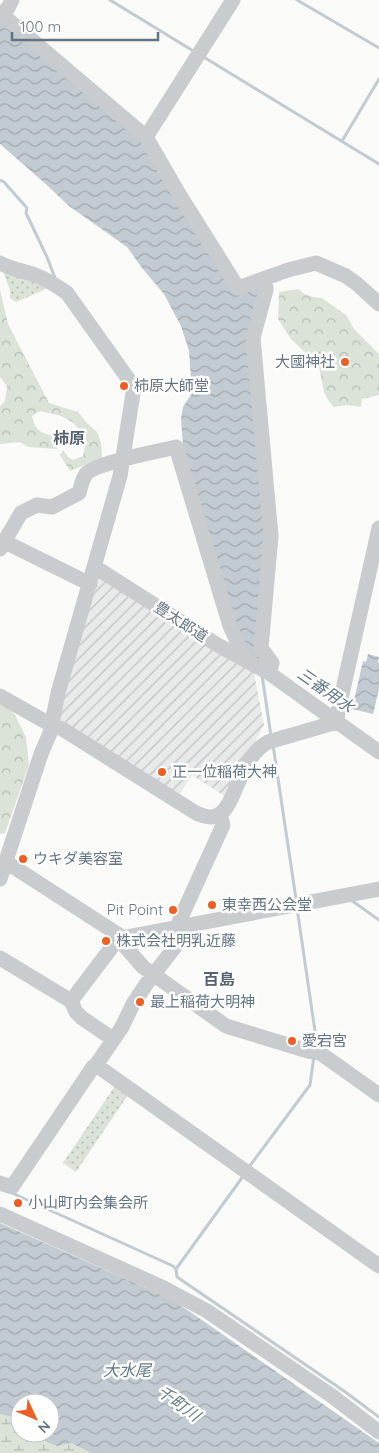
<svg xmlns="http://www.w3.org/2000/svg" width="379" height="1453" viewBox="0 0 379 1453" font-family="Quicksand,'Noto Sans JP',sans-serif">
	<defs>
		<pattern id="industrial-furrows" width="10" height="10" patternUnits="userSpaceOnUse" patternTransform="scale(1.25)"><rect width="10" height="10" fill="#e8e9e9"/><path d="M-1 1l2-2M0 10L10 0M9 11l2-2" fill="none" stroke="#c0c1c2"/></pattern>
		<pattern id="grass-dots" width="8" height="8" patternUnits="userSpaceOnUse" patternTransform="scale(1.25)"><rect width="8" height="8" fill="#dbe2d8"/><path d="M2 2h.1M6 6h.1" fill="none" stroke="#b5bcb5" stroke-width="1.8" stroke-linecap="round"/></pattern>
		<pattern id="forest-crowns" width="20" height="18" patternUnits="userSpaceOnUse" patternTransform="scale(1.25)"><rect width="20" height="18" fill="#dbe2d8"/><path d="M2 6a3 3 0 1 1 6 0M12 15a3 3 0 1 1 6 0" fill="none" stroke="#b5bcb5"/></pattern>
		<pattern id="wetland-marsh" width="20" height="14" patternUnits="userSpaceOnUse" patternTransform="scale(1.25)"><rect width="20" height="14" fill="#dbe2d8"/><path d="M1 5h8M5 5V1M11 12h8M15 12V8" fill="none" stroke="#b5bcb5"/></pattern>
		<pattern id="water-waves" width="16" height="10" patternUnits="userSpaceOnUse" patternTransform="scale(1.25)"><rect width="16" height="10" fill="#c2cbd1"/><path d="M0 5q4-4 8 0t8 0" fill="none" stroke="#a1a9af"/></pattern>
	</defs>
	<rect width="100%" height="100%" fill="#fafaf8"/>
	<path fill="url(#industrial-furrows)" d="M 100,573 L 253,668 L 264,725 L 226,797 L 192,775 L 178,797 L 59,720 L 56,714 Z"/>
	<path fill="url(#grass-dots)" d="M 3,272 L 52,285 L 42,291 L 16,302 L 10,298 L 10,290 Z
		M 117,1083 L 130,1092 L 76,1172 L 63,1163 Z"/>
	<path fill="url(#forest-crowns)" d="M 299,289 L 304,294 L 313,297 L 322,298 L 346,315 L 354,329 L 379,354 L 379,395 L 362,399 L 361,407 L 346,405 L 334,407 L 328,400 L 324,392 L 319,366 L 291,339 L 278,319 L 279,292 Z
		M 0,290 L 8,324 L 49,403 L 78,412 L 88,424 L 97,432 L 101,443 L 102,458 L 70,471 L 60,455 L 63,450 L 68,457 L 73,460 L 83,456 L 85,445 L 79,429 L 72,422 L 61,416 L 40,411 L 32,416 C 35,431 42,433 55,437 L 60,445 L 57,449 L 28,447 L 20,442 L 0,444 L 0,406 L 5,401 L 7,386 L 0,377 Z
		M 0,703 L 13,711 L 26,737 L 29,765 L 5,833 L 0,834 Z"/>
	<path fill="url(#wetland-marsh)" d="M 0,1414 L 13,1417 L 20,1424 L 20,1433 L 29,1433 L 57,1446 L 71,1443 L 91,1453 L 0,1453 Z"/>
	<path fill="url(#water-waves)" d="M 0,18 L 139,138 L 237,292 L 258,286 L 262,291 L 249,342 L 266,533 L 267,663 L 252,662 L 233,625 L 183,446 L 181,418 L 183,407 L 192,393 L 189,351 L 181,326 L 164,294 L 142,268 L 127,247 L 69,206 L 48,186 L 0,144 Z
		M 368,654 L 379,657 L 378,662 L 379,663 L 379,689 L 373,714 L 352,709 L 363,661 L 366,662 Z
		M 0,1223 L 173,1300 L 379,1443 L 379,1453 L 91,1453 L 71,1443 L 57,1446 L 30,1434 L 50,1433 L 50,1403 L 20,1403 L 20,1424 L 13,1417 L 0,1414 Z"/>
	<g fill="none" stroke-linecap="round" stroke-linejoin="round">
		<path stroke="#c2cbd1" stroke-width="3" d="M 110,0 L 195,52
			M 297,0 L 379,48
			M 202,56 L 379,164
			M 342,141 L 379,79
			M 0,180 L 4,182 L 27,208 L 26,213 L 47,257 L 55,278
			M 262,675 L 271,736
			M 273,745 L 296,899
			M 351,900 L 379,920
			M 297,908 L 316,1038 L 315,1048
			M 249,1167 L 310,1085 L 314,1056
			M 244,1175 L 176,1269 L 177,1277 L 344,1391 L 379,1417
			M 12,1193 L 173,1266 L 176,1269"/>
		<path stroke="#c8cccf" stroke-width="15" d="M 0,13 L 146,137 L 179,194 L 238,288 L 288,270 L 316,263 L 346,276 L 357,284 L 379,304
			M 1,14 L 8,8 L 12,0
			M 146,137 L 233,0
			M 0,263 C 11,269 23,271 35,275 C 47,279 57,286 67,293 L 134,387 L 120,476 L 58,693 L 50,733 L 41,754 L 0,879
			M 261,280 L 266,287 L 266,290 L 253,338 L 271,536 L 261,648 L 272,663 L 269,673
			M 5,542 L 90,584
			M 0,549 L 21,513 L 37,505 L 52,507 L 79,493 C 81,487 82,479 86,474 C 95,463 159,451 176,447 L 230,626 L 246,661
			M 95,567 L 216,644 L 269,673 L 379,752
			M 0,696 L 46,722 L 64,730 L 196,813 C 202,816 212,819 218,815 C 225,812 229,803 232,797 C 241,777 248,753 268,742 L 337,722
			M 337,722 L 338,712 L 379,528
			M 6,862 L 119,935 L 121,938 L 379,889
			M 0,958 L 71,1001 L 115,943 L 121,938 L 123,944 L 143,967 L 226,1026 L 308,1051 L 320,1053 L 379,1095
			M 71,1001 L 76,1012 L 82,1018 L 113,1039
			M 96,1065 L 379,1266
			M 0,1183 L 12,1187 L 93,1067 L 96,1065 L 122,1027 L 133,1004 L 147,983 L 178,943 L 180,934 L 179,922 L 223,825 L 220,815
			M 0,1214 L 164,1288 L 207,1311 L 332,1396 L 379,1432"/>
	</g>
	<g fill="#ed5f25" stroke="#fff" stroke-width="2">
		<circle cx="345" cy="362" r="5"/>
		<circle cx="124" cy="386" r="5"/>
		<circle cx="162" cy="772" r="5"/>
		<circle cx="23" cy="859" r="5"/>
		<circle cx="212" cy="905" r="5"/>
		<circle cx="173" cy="910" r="5"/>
		<circle cx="106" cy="941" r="5"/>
		<circle cx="140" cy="1002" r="5"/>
		<circle cx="292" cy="1041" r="5"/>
		<circle cx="18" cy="1203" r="5"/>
	</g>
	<g text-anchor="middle" stroke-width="5" stroke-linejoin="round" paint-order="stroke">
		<g font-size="15" fill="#637484" stroke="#fff" text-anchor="start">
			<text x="335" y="367" text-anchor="end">大國神社</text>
			<text x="134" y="391">柿原大師堂</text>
			<text x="172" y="777">正一位稲荷大神</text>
			<text x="33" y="864">ウキダ美容室</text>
			<text x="222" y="910">東幸西公会堂</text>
			<text x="163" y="915" text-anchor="end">Pit Point</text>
			<text x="116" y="946">株式会社明乳近藤</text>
			<text x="150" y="1007">最上稲荷大明神</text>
			<text x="302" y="1046">愛宕宮</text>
			<text x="28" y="1208">小山町内会集会所</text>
		</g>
		<g font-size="15" fill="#637484" stroke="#fff">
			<text transform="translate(181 622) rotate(33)" y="5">豊太郎道</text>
		</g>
		<g font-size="16" font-weight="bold" fill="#56626f" stroke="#fff">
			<text x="69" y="444">柿原</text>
			<text x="219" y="985">百島</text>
		</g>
		<g font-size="16" font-style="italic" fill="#637a85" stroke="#fff">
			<text transform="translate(326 690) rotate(35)" y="6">三番用水</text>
			<text x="127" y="1376">大水尾</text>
			<text transform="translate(179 1403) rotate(36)" y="6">千町川</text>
		</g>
	</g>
	<g transform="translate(35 1418) rotate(134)"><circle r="24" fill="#ffffff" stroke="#c1c7ce"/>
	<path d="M0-4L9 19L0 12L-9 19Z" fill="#ed5f25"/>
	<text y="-8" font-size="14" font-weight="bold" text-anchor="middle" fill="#637484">N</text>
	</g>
	<path d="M12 32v8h146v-8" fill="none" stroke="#637484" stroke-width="2.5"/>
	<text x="20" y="32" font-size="15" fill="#637484" stroke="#ffffff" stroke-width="4" paint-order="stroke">100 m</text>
</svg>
